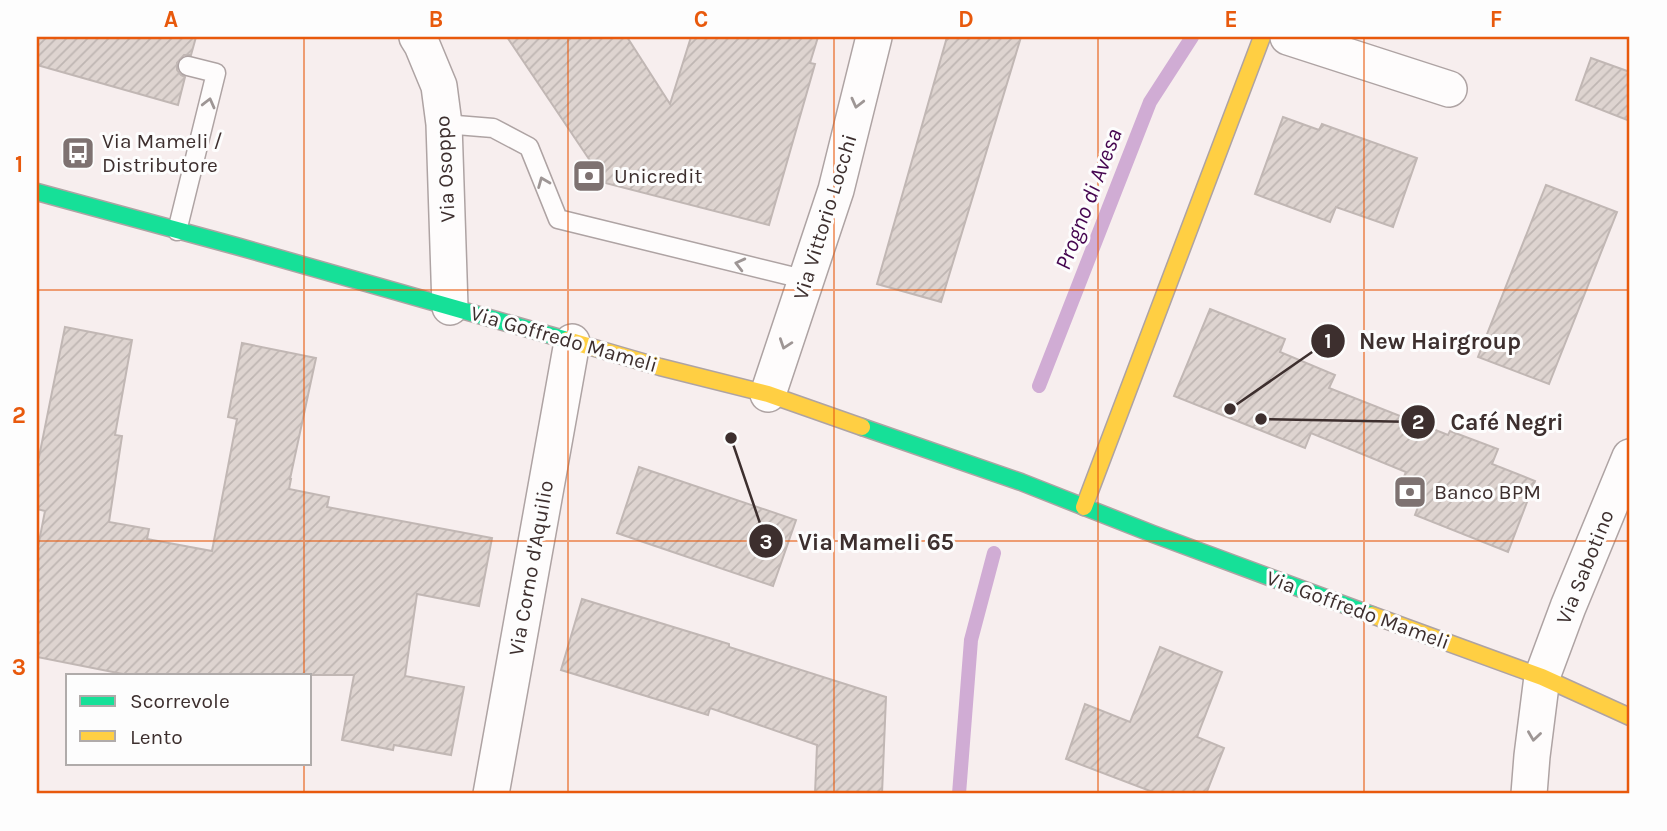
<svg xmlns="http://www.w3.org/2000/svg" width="1667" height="831" viewBox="0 0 1667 831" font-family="Karla,sans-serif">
	<defs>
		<pattern id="building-hatch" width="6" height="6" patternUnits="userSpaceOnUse" patternTransform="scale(1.75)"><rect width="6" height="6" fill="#ded4d0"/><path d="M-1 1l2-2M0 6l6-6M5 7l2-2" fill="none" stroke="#bfb6b3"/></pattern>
	</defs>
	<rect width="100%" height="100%" fill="#f7eeee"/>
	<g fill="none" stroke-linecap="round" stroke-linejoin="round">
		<path stroke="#d0acd4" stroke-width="14" d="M 1039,386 L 1150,102 L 1192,37
			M 959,794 L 971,640 L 994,553"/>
	</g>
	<path fill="url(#building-hatch)" stroke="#c1b7b4" stroke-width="2" d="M 37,37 L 196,37 L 191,55 L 184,55 L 177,63 L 177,70 L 181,75 L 185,77 L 178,105 L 37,65 Z
		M 507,37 L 627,37 L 670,104 L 691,37 L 818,37 L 810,63 L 815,64 L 769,225 L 605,183 Z
		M 947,37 L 1021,37 L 941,302 L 877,284 Z
		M 1591,58 L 1630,72 L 1630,121 L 1576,100 Z
		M 1283,117 L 1319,130 L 1322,124 L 1417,158 L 1393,227 L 1336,207 L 1330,222 L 1255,194 Z
		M 1546,185 L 1617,212 L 1549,384 L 1478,357 Z
		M 1210,309 L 1285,339 L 1280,352 L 1335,375 L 1329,388 L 1448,435 L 1450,431 L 1498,449 L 1492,464 L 1535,481 L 1508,552 L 1415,515 L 1418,507 L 1395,498 L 1406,472 L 1311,433 L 1305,448 L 1174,396 Z
		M 65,327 L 132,340 L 115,435 L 122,436 L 109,522 L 149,529 L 147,539 L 212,551 L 237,419 L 228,417 L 242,343 L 316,358 L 290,479 L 291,479 L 289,489 L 329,497 L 327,507 L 492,538 L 479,606 L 417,594 L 405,676 L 464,687 L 451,755 L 394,745 L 393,750 L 342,740 L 354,675 L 128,675 L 37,657 L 37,552 L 45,511 L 37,509 L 37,467 Z
		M 639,467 L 796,520 L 773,586 L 617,533 Z
		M 582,599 L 729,644 L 729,647 L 886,697 L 882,794 L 815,794 L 817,745 L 710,708 L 708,715 L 561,670 Z
		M 1160,647 L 1222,672 L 1197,737 L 1224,748 L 1206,794 L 1158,794 L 1066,759 L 1085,704 L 1130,722 Z"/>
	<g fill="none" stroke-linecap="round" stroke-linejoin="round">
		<defs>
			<path id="lane" d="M 444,124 L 493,128 L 529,147 L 558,219 L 807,280
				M 177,231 L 216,73 L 188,66"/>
			<path id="street" d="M 417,37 L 422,45 L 439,86 L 444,124 L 450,307
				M 1288,37 L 1449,89
				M 768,394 L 836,190 L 874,37
				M 491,794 L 572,342
				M 1529,794 L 1532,756 L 1542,677 L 1568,607 L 1630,457"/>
			<path id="fast" d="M 37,192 L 236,246 L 567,340
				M 862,427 L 1021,482 L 1153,534 L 1372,615"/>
			<path id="slow" d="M 567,340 L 660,367 L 768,394 L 862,427
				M 1084,507 L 1262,37
				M 1372,615 L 1542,677 L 1630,717"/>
		</defs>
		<use href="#lane" stroke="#aea3a3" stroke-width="21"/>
		<use href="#street" stroke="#aea3a3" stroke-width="38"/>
		<use href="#fast" stroke="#aea3a3" stroke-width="19"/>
		<use href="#slow" stroke="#aea3a3" stroke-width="19"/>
		<use href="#lane" stroke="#fefcfc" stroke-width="18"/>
		<use href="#street" stroke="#fefcfc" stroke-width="35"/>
		<use href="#fast" stroke="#16e098" stroke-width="16"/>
		<use href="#slow" stroke="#ffcf43" stroke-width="16"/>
	</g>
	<defs><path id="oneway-chevron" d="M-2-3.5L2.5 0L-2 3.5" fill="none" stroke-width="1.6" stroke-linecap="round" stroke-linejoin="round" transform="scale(1.75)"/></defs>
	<g stroke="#9e9695">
		<use href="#oneway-chevron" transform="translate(209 103) rotate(-76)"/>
		<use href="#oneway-chevron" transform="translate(857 103) rotate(104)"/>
		<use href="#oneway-chevron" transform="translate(543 182) rotate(-112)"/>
		<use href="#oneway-chevron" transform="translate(740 264) rotate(-166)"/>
		<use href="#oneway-chevron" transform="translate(785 344) rotate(109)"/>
		<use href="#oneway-chevron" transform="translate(1534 736) rotate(98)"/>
	</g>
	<path fill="none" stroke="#e8590c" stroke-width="2" stroke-opacity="0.55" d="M 304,37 L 304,675M 568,37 L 568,794M 834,37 L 834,794M 1098,37 L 1098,794M 1364,37 L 1364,794M 37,290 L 1630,290M 37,541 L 1630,541M 304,763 L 304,794"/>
	<defs>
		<symbol id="bus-square" viewBox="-11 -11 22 22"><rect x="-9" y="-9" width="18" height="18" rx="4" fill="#7e7271" stroke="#fdfdfd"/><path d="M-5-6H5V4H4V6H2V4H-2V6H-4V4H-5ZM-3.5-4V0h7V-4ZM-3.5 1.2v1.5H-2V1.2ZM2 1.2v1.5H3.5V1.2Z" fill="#fff"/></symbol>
		<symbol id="bank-square" viewBox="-11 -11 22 22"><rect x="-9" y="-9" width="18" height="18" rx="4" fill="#7e7271" stroke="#fdfdfd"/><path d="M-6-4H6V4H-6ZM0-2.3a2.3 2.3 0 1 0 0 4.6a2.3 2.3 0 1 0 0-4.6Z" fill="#fff"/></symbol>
	</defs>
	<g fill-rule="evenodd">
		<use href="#bus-square" x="59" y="134" width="38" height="38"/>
		<use href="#bank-square" x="570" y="157" width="38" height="38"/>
		<use href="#bank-square" x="1391" y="473" width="38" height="38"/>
	</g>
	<g text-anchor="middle" stroke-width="6" stroke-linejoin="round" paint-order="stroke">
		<g font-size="21" fill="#3d2f2e" stroke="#fdfdfd" text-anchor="start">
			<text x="102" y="148">Via Mameli /<tspan x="102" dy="24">Distributore</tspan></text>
			<text x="614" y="183">Unicredit</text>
			<text x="1434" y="499">Banco BPM</text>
		</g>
		<g font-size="21" fill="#3d2f2e" stroke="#fdfdfd">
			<text transform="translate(445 169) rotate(-93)" y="7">Via Osoppo</text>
			<text transform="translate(825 217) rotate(-73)" y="7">Via Vittorio Locchi</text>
			<text transform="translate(564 339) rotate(16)" y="7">Via Goffredo Mameli</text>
			<text transform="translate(1585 567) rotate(-68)" y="7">Via Sabotino</text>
			<text transform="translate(531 568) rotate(-80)" y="7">Via Corno d'Aquilio</text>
			<text transform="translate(1358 610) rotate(20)" y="7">Via Goffredo Mameli</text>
		</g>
		<g font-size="23" font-style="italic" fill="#450550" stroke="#fdfdfd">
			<text transform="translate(1088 199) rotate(-69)" y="8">Progno di Avesa</text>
		</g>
	</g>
	<path fill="none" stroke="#3d2f2e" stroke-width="2.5" d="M1230 409L1328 341M1261 419L1418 422M731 438L766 541"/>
	<g fill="#3d2f2e" stroke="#fdfdfd" stroke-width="2.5">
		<circle cx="1230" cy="409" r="7"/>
		<circle cx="1261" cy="419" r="7"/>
		<circle cx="731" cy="438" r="7"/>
		<circle cx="1328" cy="341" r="18"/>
		<circle cx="1418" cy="422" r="18"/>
		<circle cx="766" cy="541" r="18"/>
	</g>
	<g font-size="21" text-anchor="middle" font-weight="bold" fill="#fff">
		<text x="1328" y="348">1</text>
		<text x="1418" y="429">2</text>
		<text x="766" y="549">3</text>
	</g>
	<g font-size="23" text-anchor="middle" font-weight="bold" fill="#3d2f2e" stroke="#fdfdfd" stroke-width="6" stroke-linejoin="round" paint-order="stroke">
		<text x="1440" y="349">New Hairgroup</text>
		<text x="1507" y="430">Café Negri</text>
		<text x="876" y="550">Via Mameli 65</text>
	</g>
	<rect width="1667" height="831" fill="none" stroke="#fdfdfd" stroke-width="77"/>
	<rect x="66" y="674" width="245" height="91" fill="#fdfdfd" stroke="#b0abaa" stroke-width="2"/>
	<rect x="80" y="696" width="35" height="10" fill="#16e098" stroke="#b0abaa" stroke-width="2"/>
	<text x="130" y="708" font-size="21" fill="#3d2f2e">Scorrevole</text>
	<rect x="80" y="731" width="35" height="10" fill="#ffcf43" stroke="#b0abaa" stroke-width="2"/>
	<text x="130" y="744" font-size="21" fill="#3d2f2e">Lento</text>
	<rect x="38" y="38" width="1590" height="754" fill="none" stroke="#e8590c" stroke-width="2.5"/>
	<g font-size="23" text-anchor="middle" font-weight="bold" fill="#e8590c">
		<text x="171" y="27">A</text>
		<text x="436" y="27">B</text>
		<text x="701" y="27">C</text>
		<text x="966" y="27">D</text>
		<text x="1231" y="27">E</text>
		<text x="1496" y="27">F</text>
		<text x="19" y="172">1</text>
		<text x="19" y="423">2</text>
		<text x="19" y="675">3</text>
	</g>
</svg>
